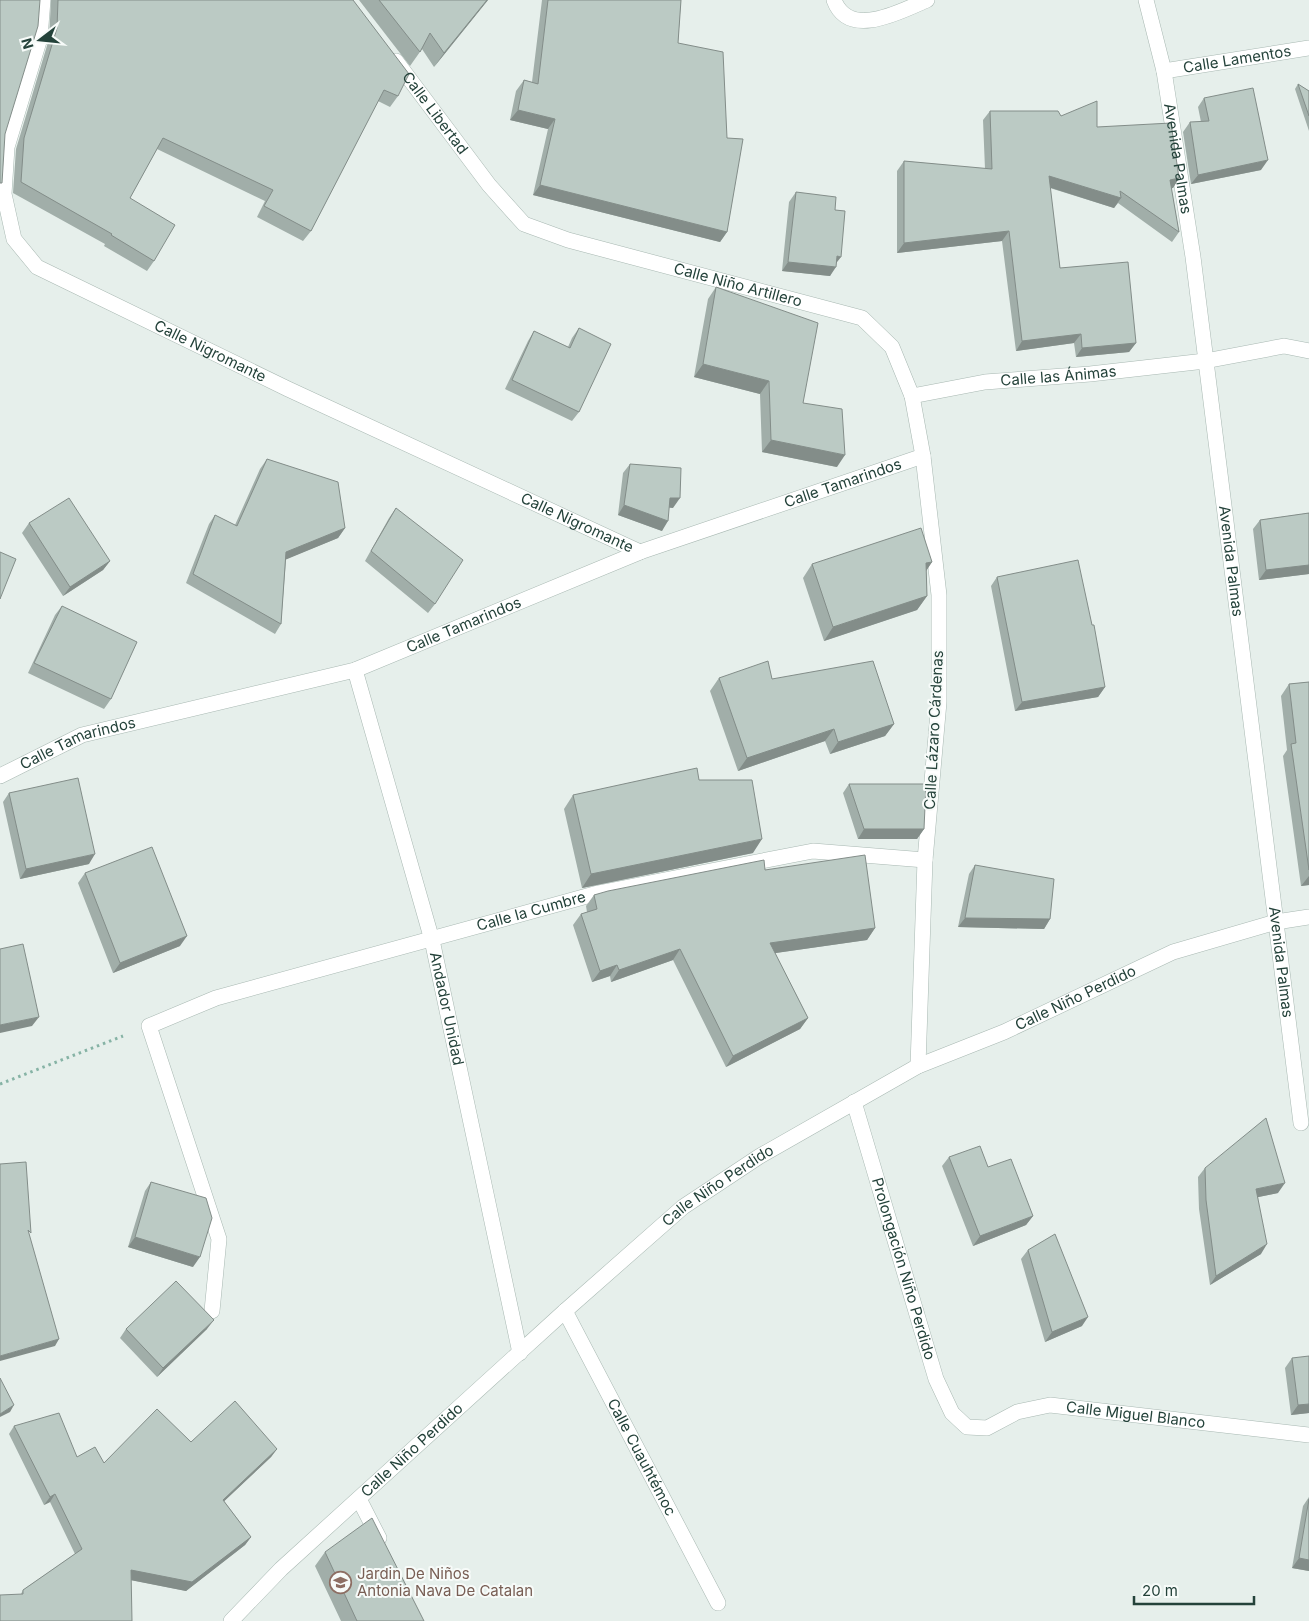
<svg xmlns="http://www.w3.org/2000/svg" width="1309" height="1621" viewBox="0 0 1309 1621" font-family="Inter,sans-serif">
	<rect width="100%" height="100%" fill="#e6efeb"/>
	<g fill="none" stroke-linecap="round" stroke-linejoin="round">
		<defs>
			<g id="minor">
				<path id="s1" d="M 43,0 L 40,38 L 7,147 L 4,194 L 14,239 L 37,267 L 288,389 L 640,552"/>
				<path d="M 834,0 C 849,40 901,11 927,0"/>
				<path id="s2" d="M 1146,0 L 1164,71 L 1193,257 L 1301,1123"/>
				<path id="s3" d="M 396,61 L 489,185 L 524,224 L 568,240 L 862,318 L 892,347 L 912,396 L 923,456 L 939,595 L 939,702 L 925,860 L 918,1066"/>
				<path id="s4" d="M 1164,71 L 1309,48"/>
				<path id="s5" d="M 912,396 L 985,382 L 1090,374 L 1205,361 L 1284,346 L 1309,351"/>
				<path id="s6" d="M 355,670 L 432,940 L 520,1353"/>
				<path id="s7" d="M 0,776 L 82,735 L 355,670 L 640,552 L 923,456"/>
				<path id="s8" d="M 854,1102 L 936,1379 L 952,1413 L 967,1427 L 987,1428 L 1017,1412 L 1050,1405 L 1309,1435"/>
				<path id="s9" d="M 212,1311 L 219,1239 L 149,1026 L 216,998 L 598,893 L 813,851 L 925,860"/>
				<path id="s10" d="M 565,1311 L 718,1603"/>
				<path d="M 359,1499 L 379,1538"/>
				<path id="s11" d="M 231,1621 L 281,1569 L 565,1311 L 683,1207 L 760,1156 L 918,1066 L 1004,1032 L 1173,952 L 1276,922 L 1309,917"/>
			</g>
		</defs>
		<use href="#minor" stroke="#a8b8b2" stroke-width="16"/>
		<path stroke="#86b3a5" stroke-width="3" stroke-dasharray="2.5 4" stroke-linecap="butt" d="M 0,1084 L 123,1036"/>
		<use href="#minor" stroke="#fff" stroke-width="15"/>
	</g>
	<path fill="#a1aea9" d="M 51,0 L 353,0 L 398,96 L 390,107 L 378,101 L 311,231 L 303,241 L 257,217 L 265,201 L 157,149 L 130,198 L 154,261 L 147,271 L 104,246 L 105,244 L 13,193 L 16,149 L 49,39 Z
		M 359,0 L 488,0 L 434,67 L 422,49 L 410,66 Z
		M 542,0 L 681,0 L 678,43 L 727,232 L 720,242 L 533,195 L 548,129 L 510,120 L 516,91 L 524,80 L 532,82 Z
		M 1298,84 L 1309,91 L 1309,131 L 1295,89 Z
		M 1204,98 L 1261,170 L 1191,184 L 1183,132 L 1190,122 L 1201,122 L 1198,107 Z
		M 990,111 L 1061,116 L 1097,127 L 1179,178 L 1173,188 L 1171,188 L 1179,232 L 1172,242 L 1118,203 L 1114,208 L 1050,188 L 1060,268 L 1136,343 L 1129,352 L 1076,357 L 1074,343 L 1016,351 L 1002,241 L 897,253 L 897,171 L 904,161 L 985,169 L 983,120 Z
		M 796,192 L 835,210 L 836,263 L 830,276 L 782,271 L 789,202 Z
		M 716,287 L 803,403 L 837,467 L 762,452 L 760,394 L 694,377 L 708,299 Z
		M 579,328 L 579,412 L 572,421 L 505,389 L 528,341 L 534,331 L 568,347 L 572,338 Z
		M 267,459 L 345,528 L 338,538 L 286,559 L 281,624 L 275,634 L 186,583 L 209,524 L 215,515 L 235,525 L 260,469 Z
		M 630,464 L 673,508 L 669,507 L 662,531 L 618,515 L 623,473 Z
		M 396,508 L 435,604 L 428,613 L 365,561 L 389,518 Z
		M 1309,513 L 1309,574 L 1259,580 L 1253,529 L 1260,520 Z
		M 29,523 L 110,561 L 103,570 L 63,596 L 22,533 Z
		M 932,562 L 926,570 L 927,596 L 917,610 L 824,641 L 803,578 L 812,564 Z
		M 997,577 L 1105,687 L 1098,697 L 1015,711 L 991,586 Z
		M 62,606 L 111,699 L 104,709 L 28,673 L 55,615 Z
		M 719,678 L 772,679 L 894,724 L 885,736 L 830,754 L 825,741 L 738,771 L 710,691 Z
		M 1309,682 L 1309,885 L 1301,886 L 1283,756 L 1287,750 L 1281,696 L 1289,684 Z
		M 699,780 L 753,853 L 582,888 L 564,809 L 573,795 Z
		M 849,784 L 924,829 L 917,839 L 858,839 L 843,793 Z
		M 9,793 L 89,864 L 20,879 L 3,802 Z
		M 975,865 L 1050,919 L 1044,929 L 958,927 L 969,874 Z
		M 765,870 L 875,928 L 867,940 L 775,953 L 808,1018 L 800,1029 L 726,1067 L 673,960 L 611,982 L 610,976 L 592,982 L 573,925 L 581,914 L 587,912 L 586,906 L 594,895 Z
		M 85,873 L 180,946 L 113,973 L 78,883 Z
		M 949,1157 L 988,1167 L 1033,1216 L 1026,1225 L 973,1246 L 942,1166 Z
		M 1205,1168 L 1278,1193 L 1258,1197 L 1261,1254 L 1210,1285 L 1199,1209 L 1198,1177 Z
		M 151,1182 L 193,1267 L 128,1247 L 145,1191 Z
		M 1028,1250 L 1082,1326 L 1045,1342 L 1021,1259 Z
		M 126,1329 L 207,1329 L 157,1377 L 120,1338 Z
		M 1292,1358 L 1309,1413 L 1291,1415 L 1285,1368 Z
		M 14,1426 L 77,1457 L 104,1463 L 191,1442 L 277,1449 L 271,1457 L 224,1501 L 251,1537 L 245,1545 L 186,1591 L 131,1580 L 21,1594 L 23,1590 L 75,1554 L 50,1502 L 44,1505 L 9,1434 Z
		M 1309,1497 L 1309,1571 L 1292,1568 L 1303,1506 Z
		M 325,1552 L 424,1621 L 341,1621 L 315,1566 Z"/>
	<path fill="#838d89" d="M 487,0 L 488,0 L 434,67 L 444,53 Z
		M 518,110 L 555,119 L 548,129 L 510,120 Z
		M 1268,160 L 1261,170 L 1191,184 L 1198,175 Z
		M 1049,176 L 1121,198 L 1114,208 L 1042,185 Z
		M 1179,178 L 1173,188 L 1163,190 L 1170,180 Z
		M 540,185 L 727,232 L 720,242 L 533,195 Z
		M 1009,231 L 1002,241 L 897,253 L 904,243 Z
		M 837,256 L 841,257 L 834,266 Z
		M 788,262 L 836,267 L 830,276 L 782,271 Z
		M 1081,334 L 1074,343 L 1016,351 L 1022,341 Z
		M 1136,343 L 1129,352 L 1076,357 L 1082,348 Z
		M 703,364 L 769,381 L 760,394 L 694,377 Z
		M 771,440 L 845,455 L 837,467 L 762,452 Z
		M 670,498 L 680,498 L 673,508 L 663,507 Z
		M 624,505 L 668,521 L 662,531 L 618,515 Z
		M 345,528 L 338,538 L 280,562 L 286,552 Z
		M 110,561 L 103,570 L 63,596 L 70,587 Z
		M 932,562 L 923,576 L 926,563 Z
		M 1309,565 L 1309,574 L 1259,580 L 1266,570 Z
		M 927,596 L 917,610 L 824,641 L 833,627 Z
		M 1105,687 L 1098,697 L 1015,711 L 1022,702 Z
		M 894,724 L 885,736 L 830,754 L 838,742 Z
		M 834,729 L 825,741 L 738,771 L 747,758 Z
		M 864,829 L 924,829 L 917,839 L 858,839 Z
		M 762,839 L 753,853 L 582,888 L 591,874 Z
		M 95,854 L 89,864 L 20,879 L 26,869 Z
		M 1309,876 L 1309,885 L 1301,886 Z
		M 965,918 L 1050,919 L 1044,929 L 958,927 Z
		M 875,928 L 867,940 L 762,955 L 770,943 Z
		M 187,936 L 180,946 L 113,973 L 120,963 Z
		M 680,949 L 673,960 L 611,982 L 619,970 Z
		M 617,965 L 610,976 L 592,982 L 600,971 Z
		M 39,1017 L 32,1026 L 0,1033 L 0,1025 Z
		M 808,1018 L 800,1029 L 726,1067 L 733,1056 Z
		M 1285,1183 L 1278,1193 L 1249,1199 L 1256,1189 Z
		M 1033,1216 L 1026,1225 L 973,1246 L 980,1236 Z
		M 135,1237 L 200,1257 L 193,1267 L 128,1247 Z
		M 1267,1244 L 1261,1254 L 1210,1285 L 1216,1276 Z
		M 1088,1317 L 1082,1326 L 1045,1342 L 1052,1332 Z
		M 214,1320 L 207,1329 L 157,1377 L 163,1368 Z
		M 59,1339 L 55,1346 L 0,1361 L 0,1356 Z
		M 1309,1404 L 1309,1413 L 1291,1415 L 1298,1405 Z
		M 14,1405 L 10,1412 L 0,1417 L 0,1414 Z
		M 277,1449 L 271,1457 L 217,1508 L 223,1500 Z
		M 55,1494 L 50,1502 L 44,1505 L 50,1497 Z
		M 251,1537 L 245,1545 L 186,1591 L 125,1579 L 131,1570 Z
		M 1299,1558 L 1309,1560 L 1309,1571 L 1292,1568 Z"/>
	<path fill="#bbcac4" stroke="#838d89" d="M 0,0 L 40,0 L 38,26 L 5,134 L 2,183 L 0,183 Z
		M 58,0 L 353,0 L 409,74 L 398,96 L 384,90 L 311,231 L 264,206 L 273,190 L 163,138 L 130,198 L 175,225 L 154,261 L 111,235 L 112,234 L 21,182 L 24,138 L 57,28 Z
		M 379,0 L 487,0 L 444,53 L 430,33 L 420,52 Z
		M 548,0 L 681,0 L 678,43 L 723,52 L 727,138 L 743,139 L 727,232 L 540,185 L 555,119 L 518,110 L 524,80 L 538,84 Z
		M 1298,84 L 1309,91 L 1309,116 Z
		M 1253,88 L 1268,160 L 1198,175 L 1190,122 L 1209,121 L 1204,98 Z
		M 1097,101 L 1097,127 L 1171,123 L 1179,178 L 1170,180 L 1179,232 L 1120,191 L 1121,198 L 1049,176 L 1060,268 L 1128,262 L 1136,343 L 1082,348 L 1081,334 L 1022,341 L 1009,231 L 904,243 L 904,161 L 992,169 L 990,111 L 1058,111 L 1061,116 Z
		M 796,192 L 836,197 L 835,210 L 845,211 L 841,257 L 837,256 L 836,267 L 788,262 Z
		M 716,287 L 818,323 L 803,403 L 842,409 L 845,455 L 771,440 L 769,381 L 703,364 Z
		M 579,328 L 611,344 L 579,412 L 512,380 L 534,331 L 570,348 Z
		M 267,459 L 338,482 L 345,528 L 286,552 L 281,624 L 193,574 L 215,515 L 237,526 Z
		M 630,464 L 681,468 L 680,498 L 670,498 L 668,521 L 624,505 Z
		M 69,498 L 110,561 L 70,587 L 29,523 Z
		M 396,508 L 463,560 L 435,604 L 371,551 Z
		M 1309,513 L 1309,565 L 1266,570 L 1260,520 Z
		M 921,528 L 932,562 L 926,563 L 927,596 L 833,627 L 812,564 Z
		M 0,552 L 16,559 L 0,599 Z
		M 1078,560 L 1092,625 L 1094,625 L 1105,687 L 1022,702 L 997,577 Z
		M 62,606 L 137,642 L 111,699 L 34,663 Z
		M 768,661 L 772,679 L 873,661 L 894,724 L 838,742 L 834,729 L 747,758 L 719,678 Z
		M 1309,682 L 1309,870 L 1291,744 L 1296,743 L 1289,684 Z
		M 697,768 L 699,780 L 752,780 L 762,839 L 591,874 L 573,795 Z
		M 78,778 L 95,854 L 26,869 L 9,793 Z
		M 849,784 L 926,784 L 924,829 L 864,829 Z
		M 152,847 L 187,936 L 120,963 L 85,873 Z
		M 865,855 L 875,928 L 770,943 L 808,1018 L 733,1056 L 680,949 L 619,970 L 617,965 L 600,971 L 581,914 L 597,909 L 594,895 L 608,891 L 764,860 L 765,870 Z
		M 975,865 L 1054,879 L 1050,919 L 965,918 Z
		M 23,944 L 39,1017 L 0,1025 L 0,949 Z
		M 1266,1118 L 1285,1183 L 1256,1189 L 1267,1244 L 1216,1276 L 1206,1200 L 1205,1168 Z
		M 980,1146 L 988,1167 L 1011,1159 L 1033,1216 L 980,1236 L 949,1157 Z
		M 26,1162 L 31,1233 L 28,1230 L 59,1339 L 0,1356 L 0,1164 Z
		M 151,1182 L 206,1198 L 212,1218 L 200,1257 L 135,1237 Z
		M 1055,1234 L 1088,1317 L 1052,1332 L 1028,1250 Z
		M 176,1281 L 214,1320 L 163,1368 L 126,1329 Z
		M 1309,1356 L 1309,1404 L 1298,1405 L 1292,1358 Z
		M 0,1378 L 14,1405 L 0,1414 Z
		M 235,1401 L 277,1449 L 223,1500 L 251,1537 L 192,1582 L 131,1570 L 132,1621 L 0,1621 L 0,1595 L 23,1594 L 23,1590 L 82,1549 L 55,1494 L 50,1497 L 14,1426 L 59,1413 L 77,1457 L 95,1447 L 104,1463 L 157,1409 L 191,1442 Z
		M 1309,1499 L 1309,1560 L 1299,1558 Z
		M 372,1518 L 424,1621 L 357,1621 L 325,1552 Z"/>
	<defs>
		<symbol id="school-ring" viewBox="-11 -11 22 22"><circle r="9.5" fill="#f7fbf9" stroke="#8d6e63" stroke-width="1.5"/><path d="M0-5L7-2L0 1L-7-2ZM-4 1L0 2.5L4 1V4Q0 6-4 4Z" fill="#8d6e63"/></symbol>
	</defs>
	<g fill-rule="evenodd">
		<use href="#school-ring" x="328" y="1570" width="25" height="25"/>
	</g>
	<g text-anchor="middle" stroke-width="4" stroke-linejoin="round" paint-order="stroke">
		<g font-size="15" fill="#24423a" stroke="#f7fbf9">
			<text dy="5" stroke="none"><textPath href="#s4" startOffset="74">Calle Lamentos</textPath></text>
			<text dy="5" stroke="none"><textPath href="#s3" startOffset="65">Calle Libertad</textPath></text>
			<text dy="5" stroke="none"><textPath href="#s2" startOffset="162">Avenida Palmas</textPath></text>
			<text dy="5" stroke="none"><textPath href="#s3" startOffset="430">Calle Niño Artillero</textPath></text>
			<text dy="5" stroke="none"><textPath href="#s1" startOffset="474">Calle Nigromante</textPath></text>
			<text dy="5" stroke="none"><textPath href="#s5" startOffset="148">Calle las Ánimas</textPath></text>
			<text dy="5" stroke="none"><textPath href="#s7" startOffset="895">Calle Tamarindos</textPath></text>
			<text dy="5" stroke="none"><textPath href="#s1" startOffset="879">Calle Nigromante</textPath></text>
			<text dy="5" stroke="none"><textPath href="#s2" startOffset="568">Avenida Palmas</textPath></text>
			<text dy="5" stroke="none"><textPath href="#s7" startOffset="490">Calle Tamarindos</textPath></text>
			<text transform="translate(934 730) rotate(-87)" y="5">Calle Lázaro Cárdenas</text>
			<text dy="5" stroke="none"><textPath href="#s7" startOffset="85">Calle Tamarindos</textPath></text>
			<text dy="5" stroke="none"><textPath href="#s9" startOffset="696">Calle la Cumbre</textPath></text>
			<text dy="5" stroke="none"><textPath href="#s2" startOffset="972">Avenida Palmas</textPath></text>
			<text dy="5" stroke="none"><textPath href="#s11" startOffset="1059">Calle Niño Perdido</textPath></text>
			<text dy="5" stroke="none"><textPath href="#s6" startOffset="351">Andador Unidad</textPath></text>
			<text dy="5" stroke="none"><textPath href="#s11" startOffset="654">Calle Niño Perdido</textPath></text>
			<text dy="5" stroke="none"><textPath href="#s8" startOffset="174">Prolongación Niño Perdido</textPath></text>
			<text dy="5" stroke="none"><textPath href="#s8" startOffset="521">Calle Miguel Blanco</textPath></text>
			<text dy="5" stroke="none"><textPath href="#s11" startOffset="249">Calle Niño Perdido</textPath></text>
			<text dy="5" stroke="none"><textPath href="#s10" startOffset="165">Calle Cuauhtémoc</textPath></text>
		</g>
		<g font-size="15" fill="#785e54" stroke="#f7fbf9" text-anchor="start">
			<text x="357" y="1579">Jardin De Niños<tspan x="357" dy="17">Antonia Nava De Catalan</tspan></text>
		</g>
	</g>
	<g transform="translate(40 40) rotate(254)" stroke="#f7fbf9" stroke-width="4" paint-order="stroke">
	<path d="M0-4L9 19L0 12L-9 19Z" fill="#24423a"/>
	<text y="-8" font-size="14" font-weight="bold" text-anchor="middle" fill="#24423a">N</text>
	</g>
	<path d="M1134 1596v8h120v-8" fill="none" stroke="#24423a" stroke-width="2.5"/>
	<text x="1142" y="1596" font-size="15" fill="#24423a" stroke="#f7fbf9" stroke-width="4" paint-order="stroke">20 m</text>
</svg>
